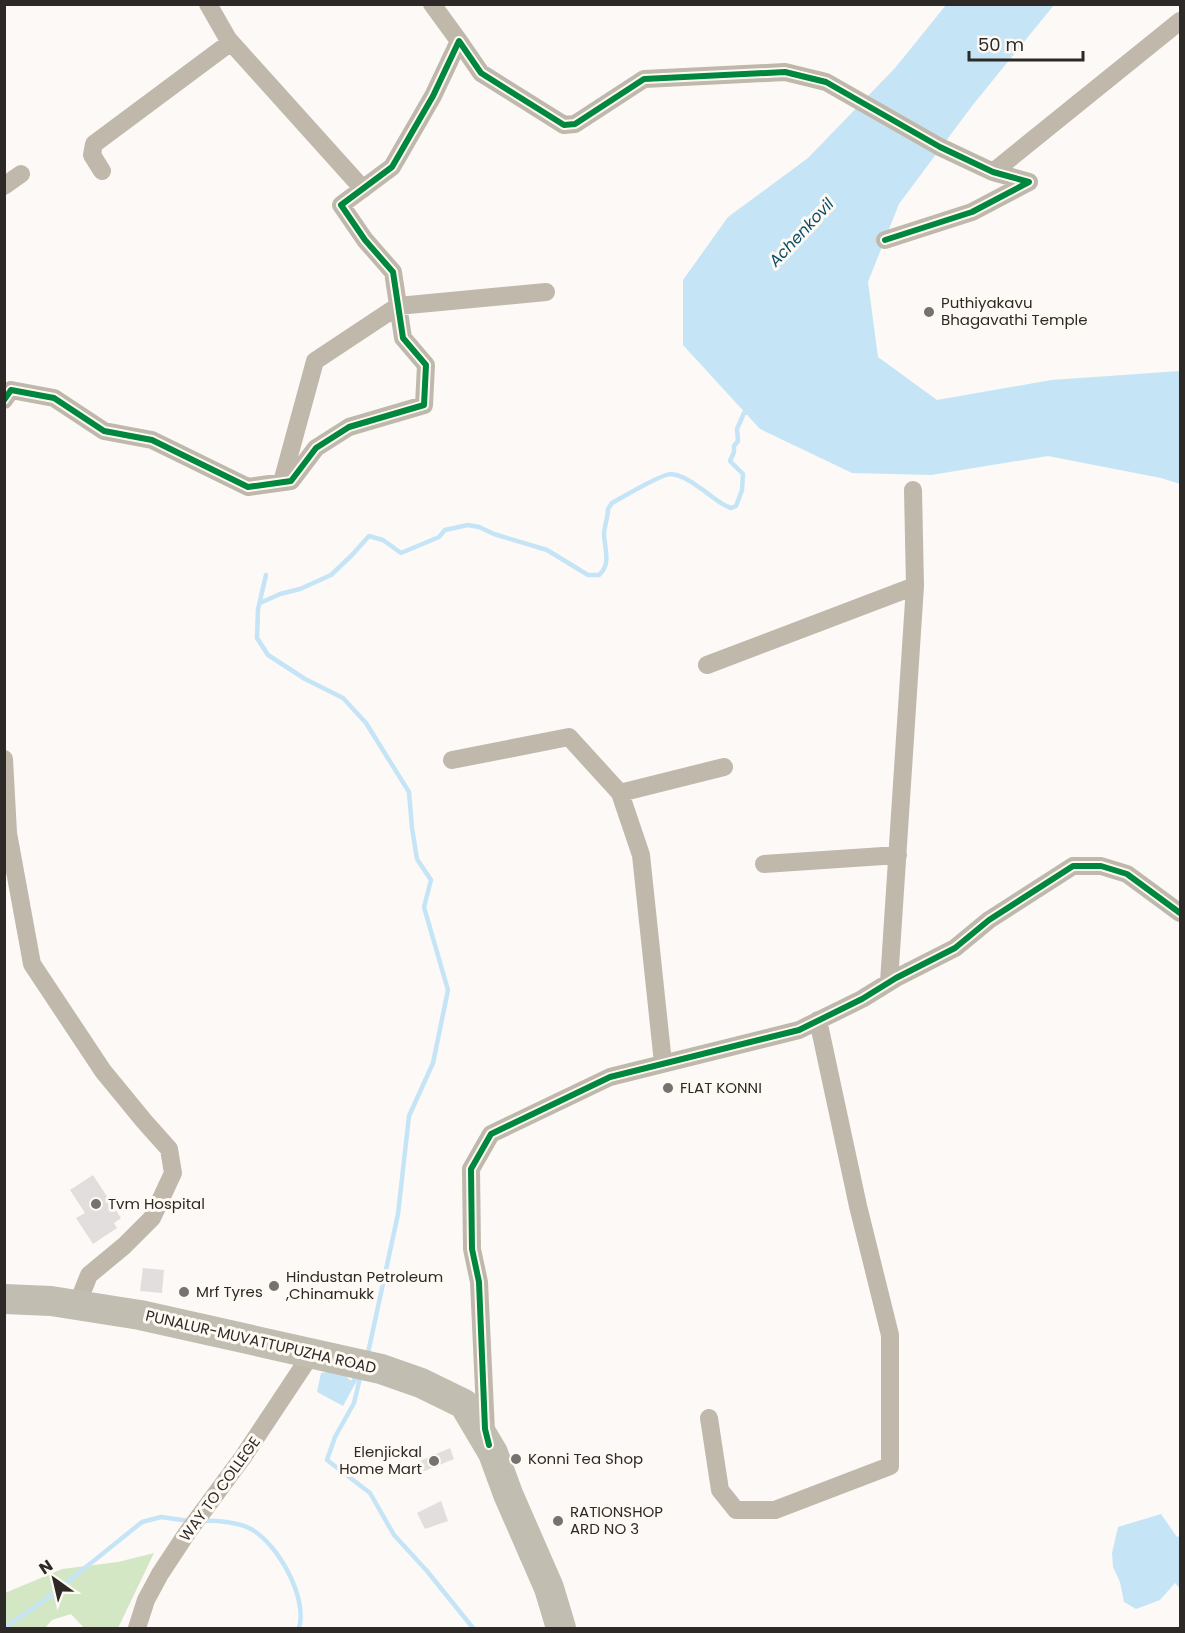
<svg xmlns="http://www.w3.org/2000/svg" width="1185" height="1633" viewBox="0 0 1185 1633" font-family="Poppins,sans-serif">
	<rect width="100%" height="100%" fill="#fcf9f7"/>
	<path fill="#d4e7c4" d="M 154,1553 L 118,1628 L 84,1628 L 71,1614 L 52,1620 L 45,1628 L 5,1628 L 5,1593 L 62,1569 L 118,1562 Z"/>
	<path fill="#c5e5f6" d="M 946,5 L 1054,5 L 972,106 L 899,204 L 868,282 L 878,357 L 937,400 L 1051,380 L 1180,371 L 1180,484 L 1161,478 L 1048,456 L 931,475 L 852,473 L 760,429 L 683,345 L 683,280 L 728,217 L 808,158 L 895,68 Z
		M 339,1370 L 351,1381 L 355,1371 L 360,1375 L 343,1406 L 317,1392 L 321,1373 Z
		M 1161,1514 L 1177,1537 L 1180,1536 L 1180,1589 L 1175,1583 L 1160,1600 L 1136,1609 L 1124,1602 L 1120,1582 L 1113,1567 L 1112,1553 L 1118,1527 Z"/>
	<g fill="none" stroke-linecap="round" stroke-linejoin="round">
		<path stroke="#c5e5f6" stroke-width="4.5" d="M 266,575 L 258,609 L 257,638 L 268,655 L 305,679 L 343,698 L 366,723 L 409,792 L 412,828 L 417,859 L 431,880 L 424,907 L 448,990 L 433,1063 L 409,1116 L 398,1214 L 368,1353
			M 260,603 L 280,594 L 300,589 L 331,575 L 352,555 L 369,536 L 383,540 L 401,553 L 439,537 L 445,530 L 468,525 L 479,527 L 494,534 L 547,550 L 588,575 L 599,575 C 612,564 604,547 604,533 C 605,524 608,517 608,509 L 612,503 C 621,498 663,473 671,474 C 682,475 691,481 700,488 C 711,495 719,504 731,508 L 736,506 L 742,490 L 743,474 L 730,461 L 734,452 L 734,446 L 738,441 L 737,429 L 744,413 L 749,412
			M 360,1378 L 354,1403 L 335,1437 L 327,1460 L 370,1493 L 394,1535 L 427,1571 L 473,1628
			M 201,1521 C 215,1520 238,1522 251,1529 C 278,1544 308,1598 299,1628
			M 4,1628 L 45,1600 L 142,1522 L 161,1517 L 189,1521"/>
	</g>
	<path fill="#e2dede" d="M 93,1175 L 121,1218 L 114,1223 L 117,1228 L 93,1244 L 76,1218 L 85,1213 L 70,1190 Z
		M 143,1268 L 164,1270 L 162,1293 L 140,1291 Z
		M 450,1448 L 454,1459 L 417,1474 L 413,1464 Z
		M 441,1501 L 448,1521 L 425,1529 L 417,1513 Z"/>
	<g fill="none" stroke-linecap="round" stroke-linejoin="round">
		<path stroke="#bfb8ab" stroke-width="18" d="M 208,4 L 228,39 L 363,189
			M 432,4 L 459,41
			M 102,171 L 92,155 L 94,144 L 231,42
			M 993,172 L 1180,21
			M 4,186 L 21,174
			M 4,400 L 11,390 L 54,398 L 104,431 L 152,440 L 248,487 L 291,481 L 316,448 L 349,427 L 424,405 L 426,365 L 403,338 L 393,272 L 365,240 L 341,205 L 392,167 L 433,96 L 459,41 L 481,73 L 564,125 L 575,124 L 644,79 L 785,72 L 826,82 L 940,147 L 993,172 L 1029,182 L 972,212 L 885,240
			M 282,482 L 315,361 L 398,306 L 546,292
			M 913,490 L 915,586
			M 707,665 L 915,586 L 889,982
			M 4,759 L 8,833 L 32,964 L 103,1071 L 144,1121 L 169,1149 L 173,1173 L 152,1218 L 124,1246 L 89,1275 L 77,1305
			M 452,760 L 569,737 L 620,793 L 641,855 L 663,1063
			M 620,793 L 724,767
			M 764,864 L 898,855
			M 709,1418 L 720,1490 L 736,1510 L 775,1510 L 890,1466 L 890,1335 L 858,1206 L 818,1020
			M 486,1432 L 479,1282 L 472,1249 L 471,1169 L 491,1134 L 610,1077 L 799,1030 L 862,999 L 896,978 L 955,948 L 989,920 L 1073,866 L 1101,866 L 1127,874 L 1180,913
			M 137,1628 L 146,1600 L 160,1574 L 187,1533 L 243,1457 L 312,1353"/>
		<path stroke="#c1bdb1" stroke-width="30" d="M 4,1299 L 51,1301 L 140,1315 L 381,1369 L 421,1383 L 464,1404 L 493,1453 L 508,1494 L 549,1588 L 561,1628"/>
		<defs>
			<path id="cycleway" d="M 4,400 L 11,390 L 54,398 L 104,431 L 152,440 L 248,487 L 291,481 L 316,448 L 349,427 L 424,405 L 426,365 L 403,338 L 393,272 L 365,240 L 341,205 L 392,167 L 433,96 L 459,41 L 481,73 L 564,125 L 575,124 L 644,79 L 785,72 L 826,82 L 940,147 L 993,172 L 1029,182 L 972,212 L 885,240
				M 489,1445 L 485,1429 L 479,1282 L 472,1249 L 471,1169 L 491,1134 L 610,1077 L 799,1030 L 862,999 L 896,978 L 955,948 L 989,920 L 1073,866 L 1101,866 L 1127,874 L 1180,913"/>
		</defs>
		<use href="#cycleway" stroke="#fff9f4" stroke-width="10"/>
		<use href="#cycleway" stroke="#00873e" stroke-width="6"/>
	</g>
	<g fill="#75726f" stroke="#fff9f4" stroke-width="2">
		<circle cx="929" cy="312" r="6"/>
		<circle cx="668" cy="1088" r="6"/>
		<circle cx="96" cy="1204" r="6"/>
		<circle cx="274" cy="1286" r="6"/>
		<circle cx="184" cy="1292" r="6"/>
		<circle cx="516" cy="1459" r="6"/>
		<circle cx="434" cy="1461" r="6"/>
		<circle cx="558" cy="1521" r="6"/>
	</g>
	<g text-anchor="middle" stroke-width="6" stroke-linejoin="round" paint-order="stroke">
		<g font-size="15" fill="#2c2926" stroke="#fff9f4" text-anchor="start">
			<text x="941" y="308">Puthiyakavu<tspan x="941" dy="17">Bhagavathi Temple</tspan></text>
			<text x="680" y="1093">FLAT KONNI</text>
			<text x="108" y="1209">Tvm Hospital</text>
			<text x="286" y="1282">Hindustan Petroleum<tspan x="286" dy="17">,Chinamukk</tspan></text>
			<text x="196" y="1297">Mrf Tyres</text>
			<text x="422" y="1457" text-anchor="end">Elenjickal<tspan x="422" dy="17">Home Mart</tspan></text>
			<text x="528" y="1464">Konni Tea Shop</text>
			<text x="570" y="1517">RATIONSHOP<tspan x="570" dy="17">ARD NO 3</tspan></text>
		</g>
		<g font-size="15" fill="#2c2926" stroke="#fff9f4">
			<text transform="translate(261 1342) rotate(13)" y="5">PUNALUR-MUVATTUPUZHA ROAD</text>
			<text transform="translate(220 1489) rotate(-54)" y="5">WAY TO COLLEGE</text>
		</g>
		<g font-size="16" font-style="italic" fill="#084e6a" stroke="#fff9f4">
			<text transform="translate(801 232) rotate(-47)" y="6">Achenkovil</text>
		</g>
	</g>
	<rect width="1185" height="1633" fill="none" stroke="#2c2926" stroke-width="12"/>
	<g transform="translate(54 1579) rotate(326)" stroke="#fff9f4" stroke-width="4.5" paint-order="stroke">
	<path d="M0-4.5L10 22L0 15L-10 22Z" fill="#2c2926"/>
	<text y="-9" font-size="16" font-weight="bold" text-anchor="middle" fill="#2c2926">N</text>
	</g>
	<path d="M969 51v9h114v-9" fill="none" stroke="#2c2926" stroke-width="3"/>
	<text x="978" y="51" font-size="18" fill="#2c2926" stroke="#fff9f4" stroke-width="4.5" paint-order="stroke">50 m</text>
</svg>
